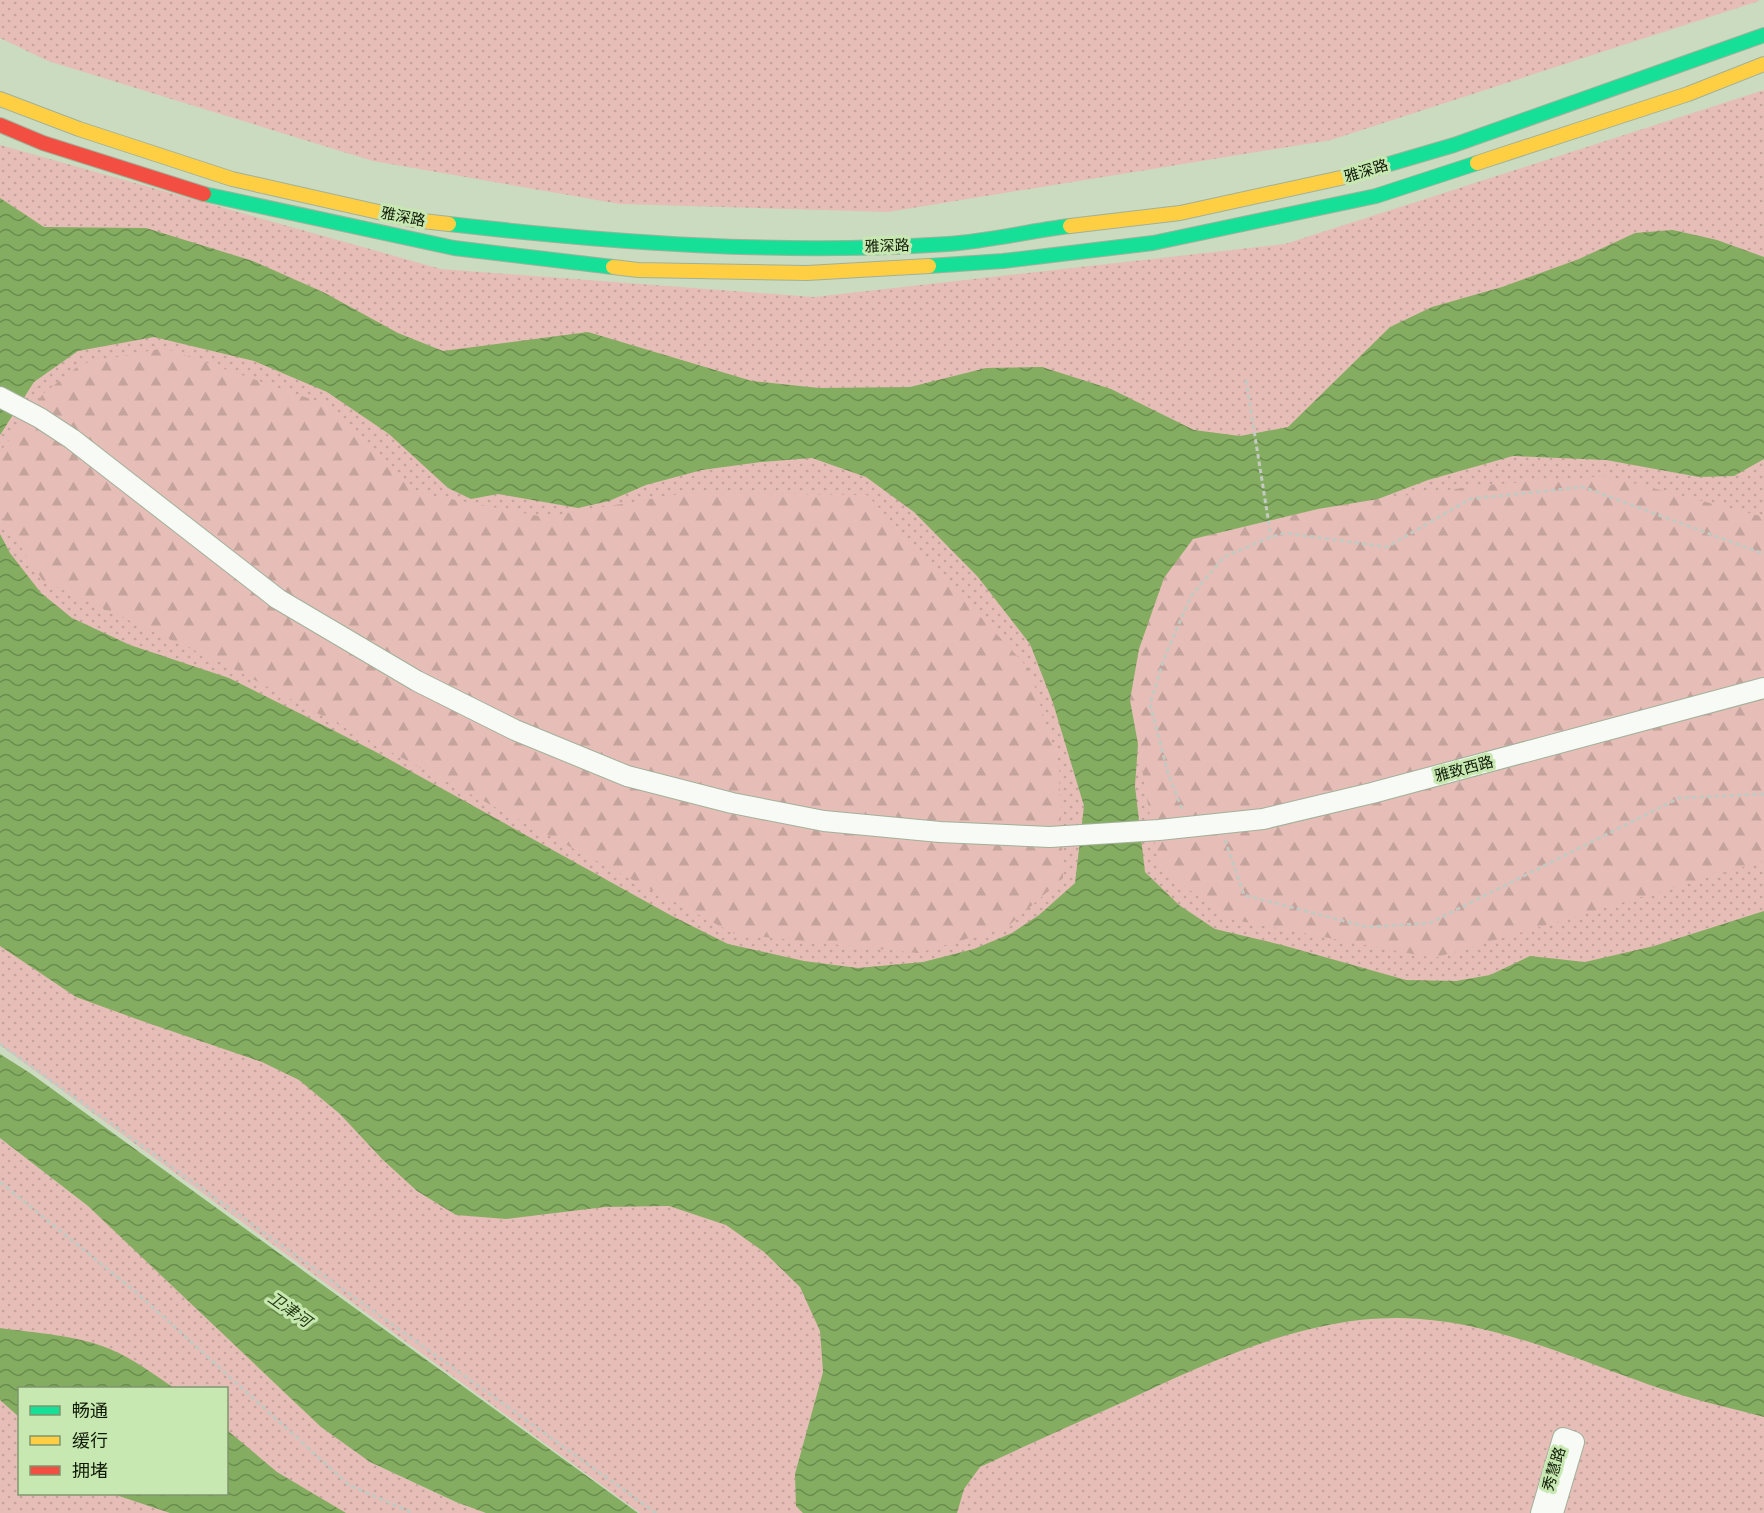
<svg xmlns="http://www.w3.org/2000/svg" width="1764" height="1513" viewBox="0 0 1764 1513" font-family="'Fira Sans Condensed','Noto Sans SC',sans-serif">
	<defs>
		<pattern id="grass-dots" width="8" height="8" patternUnits="userSpaceOnUse" patternTransform="scale(1.5)"><rect width="8" height="8" fill="#e6beb7"/><path d="M2 2h.1M6 6h.1" fill="none" stroke="#c4a39c" stroke-width="1.8" stroke-linecap="round"/></pattern>
		<pattern id="forest-firs" width="22" height="20" patternUnits="userSpaceOnUse" patternTransform="scale(1.5)"><rect width="22" height="20" fill="#e6beb7"/><path d="M5 1l3.5 6h-7zM16 11l3.5 6h-7z" fill="#c4a39c"/></pattern>
		<pattern id="water-waves" width="16" height="10" patternUnits="userSpaceOnUse" patternTransform="scale(1.5)"><rect width="16" height="10" fill="#84ad61"/><path d="M0 5q4-4 8 0t8 0" fill="none" stroke="#6a8c4e"/></pattern>
	</defs>
	<rect width="100%" height="100%" fill="#cadbbf"/>
	<path fill="url(#grass-dots)" fill-rule="evenodd" d="M 0,0 L 1759,0 L 1759,1 L 1331,140 L 888,212 L 620,204 L 373,161 L 48,61 L 0,38 Z
		M 1764,90 L 1764,1513 L 640,1513 L 0,1045 L 0,145 L 441,269 L 814,297 L 1285,244 Z
		M 0,1138 L 88,1206 L 370,1462 L 456,1502 L 486,1513 L 0,1513 ZM 20,1388 L 226,1388 L 226,1494 L 20,1494 Z"/>
	<path fill="url(#forest-firs)" d="M 164,348 L 322,403 L 414,492 L 544,517 L 686,493 L 867,495 L 1030,670 L 1059,768 L 1063,878 L 1007,927 L 918,953 L 735,934 L 226,665 L 43,581 L 0,515 L 0,459 L 3,448 L 43,394 L 81,364 Z
		M 1606,476 L 1764,517 L 1764,861 L 1434,958 L 1230,919 L 1159,868 L 1130,700 L 1139,649 L 1164,578 L 1193,539 L 1318,509 L 1378,499 L 1486,485 Z"/>
	<path fill="url(#water-waves)" d="M 0,198 L 44,227 L 146,228 L 253,261 L 323,292 L 398,333 L 443,351 L 588,332 L 752,381 L 819,388 L 910,387 L 986,368 L 1042,367 L 1111,389 L 1194,430 L 1240,436 L 1288,427 L 1390,327 L 1432,307 L 1502,287 L 1579,259 L 1635,233 L 1673,230 L 1717,240 L 1764,257 L 1764,459 L 1734,476 L 1699,477 L 1606,460 L 1513,456 L 1428,480 L 1378,499 L 1318,509 L 1193,539 L 1164,578 L 1139,649 L 1130,700 L 1138,744 L 1135,786 L 1145,872 L 1179,905 L 1215,929 L 1282,945 L 1406,980 L 1456,981 L 1490,975 L 1530,956 L 1585,962 L 1654,946 L 1764,911 L 1764,1417 C 1726,1407 1687,1398 1650,1385 C 1570,1357 1489,1320 1401,1318 C 1305,1316 1206,1363 1121,1403 C 1074,1424 1027,1445 980,1467 L 964,1489 L 957,1513 L 803,1513 L 796,1506 L 795,1474 L 823,1372 L 820,1331 L 800,1287 L 764,1252 L 726,1225 L 669,1206 L 605,1207 L 506,1219 L 456,1215 L 417,1191 L 382,1159 L 340,1114 L 299,1080 L 262,1062 L 142,1021 L 76,997 L 0,946 L 0,534 L 10,553 L 41,593 L 72,618 L 130,645 L 229,678 L 305,716 L 376,752 L 672,916 L 728,944 L 804,961 L 858,968 L 923,962 L 974,949 L 1012,933 L 1039,915 L 1075,883 L 1084,806 L 1053,703 L 1030,644 L 978,577 L 914,512 L 866,477 L 812,458 L 761,462 L 702,470 L 646,485 L 609,501 L 578,508 L 498,494 L 471,499 L 448,488 L 389,434 L 327,392 L 254,361 L 154,337 L 78,351 L 34,382 L 0,435 Z
		M 0,1054 L 30,1073 L 638,1513 L 486,1513 L 456,1502 L 370,1462 L 321,1427 L 88,1206 L 0,1138 Z
		M 0,1328 C 36,1333 76,1335 110,1349 C 133,1359 154,1374 174,1388 L 20,1388 L 19,1417 L 0,1400 Z
		M 227,1430 L 277,1472 L 346,1513 L 170,1513 L 113,1494 L 226,1494 Z"/>
	<g fill="none" stroke-linecap="round" stroke-linejoin="round">
		<defs>
			<path id="street" d="M 0,397 L 40,418 L 72,439 L 278,599 L 417,681 L 515,730 L 627,776 L 732,803 L 824,821 L 940,832 L 1050,837 L 1159,830 L 1263,819 L 1372,793 L 1764,688
				M 1541,1513 L 1563,1438 L 1574,1442 L 1553,1513"/>
			<path id="fast" d="M 1345,177 L 1454,145 L 1764,35
				M 204,194 L 454,248 L 613,267
				M 449,224 C 614,243 782,255 948,244 C 989,241 1029,231 1070,226
				M 929,266 L 1003,261 L 1153,243 L 1376,196 L 1477,163"/>
			<path id="slow" d="M 0,99 L 79,129 L 232,179 L 414,220 L 449,224
				M 1477,163 L 1688,94 L 1764,64
				M 1070,226 L 1180,213 L 1345,177
				M 613,267 L 638,270 L 807,273 L 929,266"/>
			<path id="jam" d="M 0,125 L 43,143 L 204,194"/>
		</defs>
		<use href="#street" stroke="#a2b09a" stroke-width="22"/>
		<use href="#fast" stroke="#a2b09a" stroke-width="16"/>
		<use href="#slow" stroke="#a2b09a" stroke-width="16"/>
		<use href="#jam" stroke="#a2b09a" stroke-width="16"/>
		<path stroke="#c4c9c1" stroke-width="3" stroke-dasharray="4.5 3" stroke-linecap="butt" d="M 1246,380 L 1271,537
			M 1182,809 L 1168,773 L 1150,704 L 1165,656 L 1191,596 L 1224,557 L 1271,537 L 1285,533 L 1387,547 L 1470,499 L 1583,487 L 1764,554
			M 1225,840 L 1244,895 L 1367,927 L 1430,923 L 1679,798 L 1764,794
			M 0,1044 L 656,1513
			M 0,1182 L 137,1293 L 349,1485 L 413,1513"/>
		<use href="#street" stroke="#f7faf5" stroke-width="20"/>
		<use href="#fast" stroke="#16e098" stroke-width="14"/>
		<use href="#slow" stroke="#ffcf43" stroke-width="14"/>
		<use href="#jam" stroke="#f24e42" stroke-width="14"/>
	</g>
	<g text-anchor="middle" stroke-width="6" stroke-linejoin="round" paint-order="stroke">
		<g font-size="15" fill="#0f1a06" stroke="#c8e8b2">
			<text transform="translate(1366 171) rotate(-17)" y="5">雅深路</text>
			<text transform="translate(403 217) rotate(11)" y="5">雅深路</text>
			<text transform="translate(887 246) rotate(-2)" y="5">雅深路</text>
			<text transform="translate(1464 769) rotate(-15)" y="5">雅致西路</text>
			<text transform="translate(1554 1469) rotate(-73)" y="5">秀慧路</text>
		</g>
		<g font-size="16" font-style="italic" fill="#253a13" stroke="#c8e8b2">
			<text transform="translate(290 1309) rotate(35)" y="6">卫津河</text>
		</g>
	</g>
	<rect x="18" y="1387" width="210" height="108" fill="#c8e8b2" stroke="#7e966d" stroke-width="1.5"/>
	<rect x="30" y="1406" width="30" height="9" fill="#16e098" stroke="#7e966d" stroke-width="1.5"/>
	<text x="72" y="1417" font-size="18" fill="#0f1a06">畅通</text>
	<rect x="30" y="1436" width="30" height="9" fill="#ffcf43" stroke="#7e966d" stroke-width="1.5"/>
	<text x="72" y="1447" font-size="18" fill="#0f1a06">缓行</text>
	<rect x="30" y="1466" width="30" height="9" fill="#f24e42" stroke="#7e966d" stroke-width="1.5"/>
	<text x="72" y="1477" font-size="18" fill="#0f1a06">拥堵</text>
</svg>
